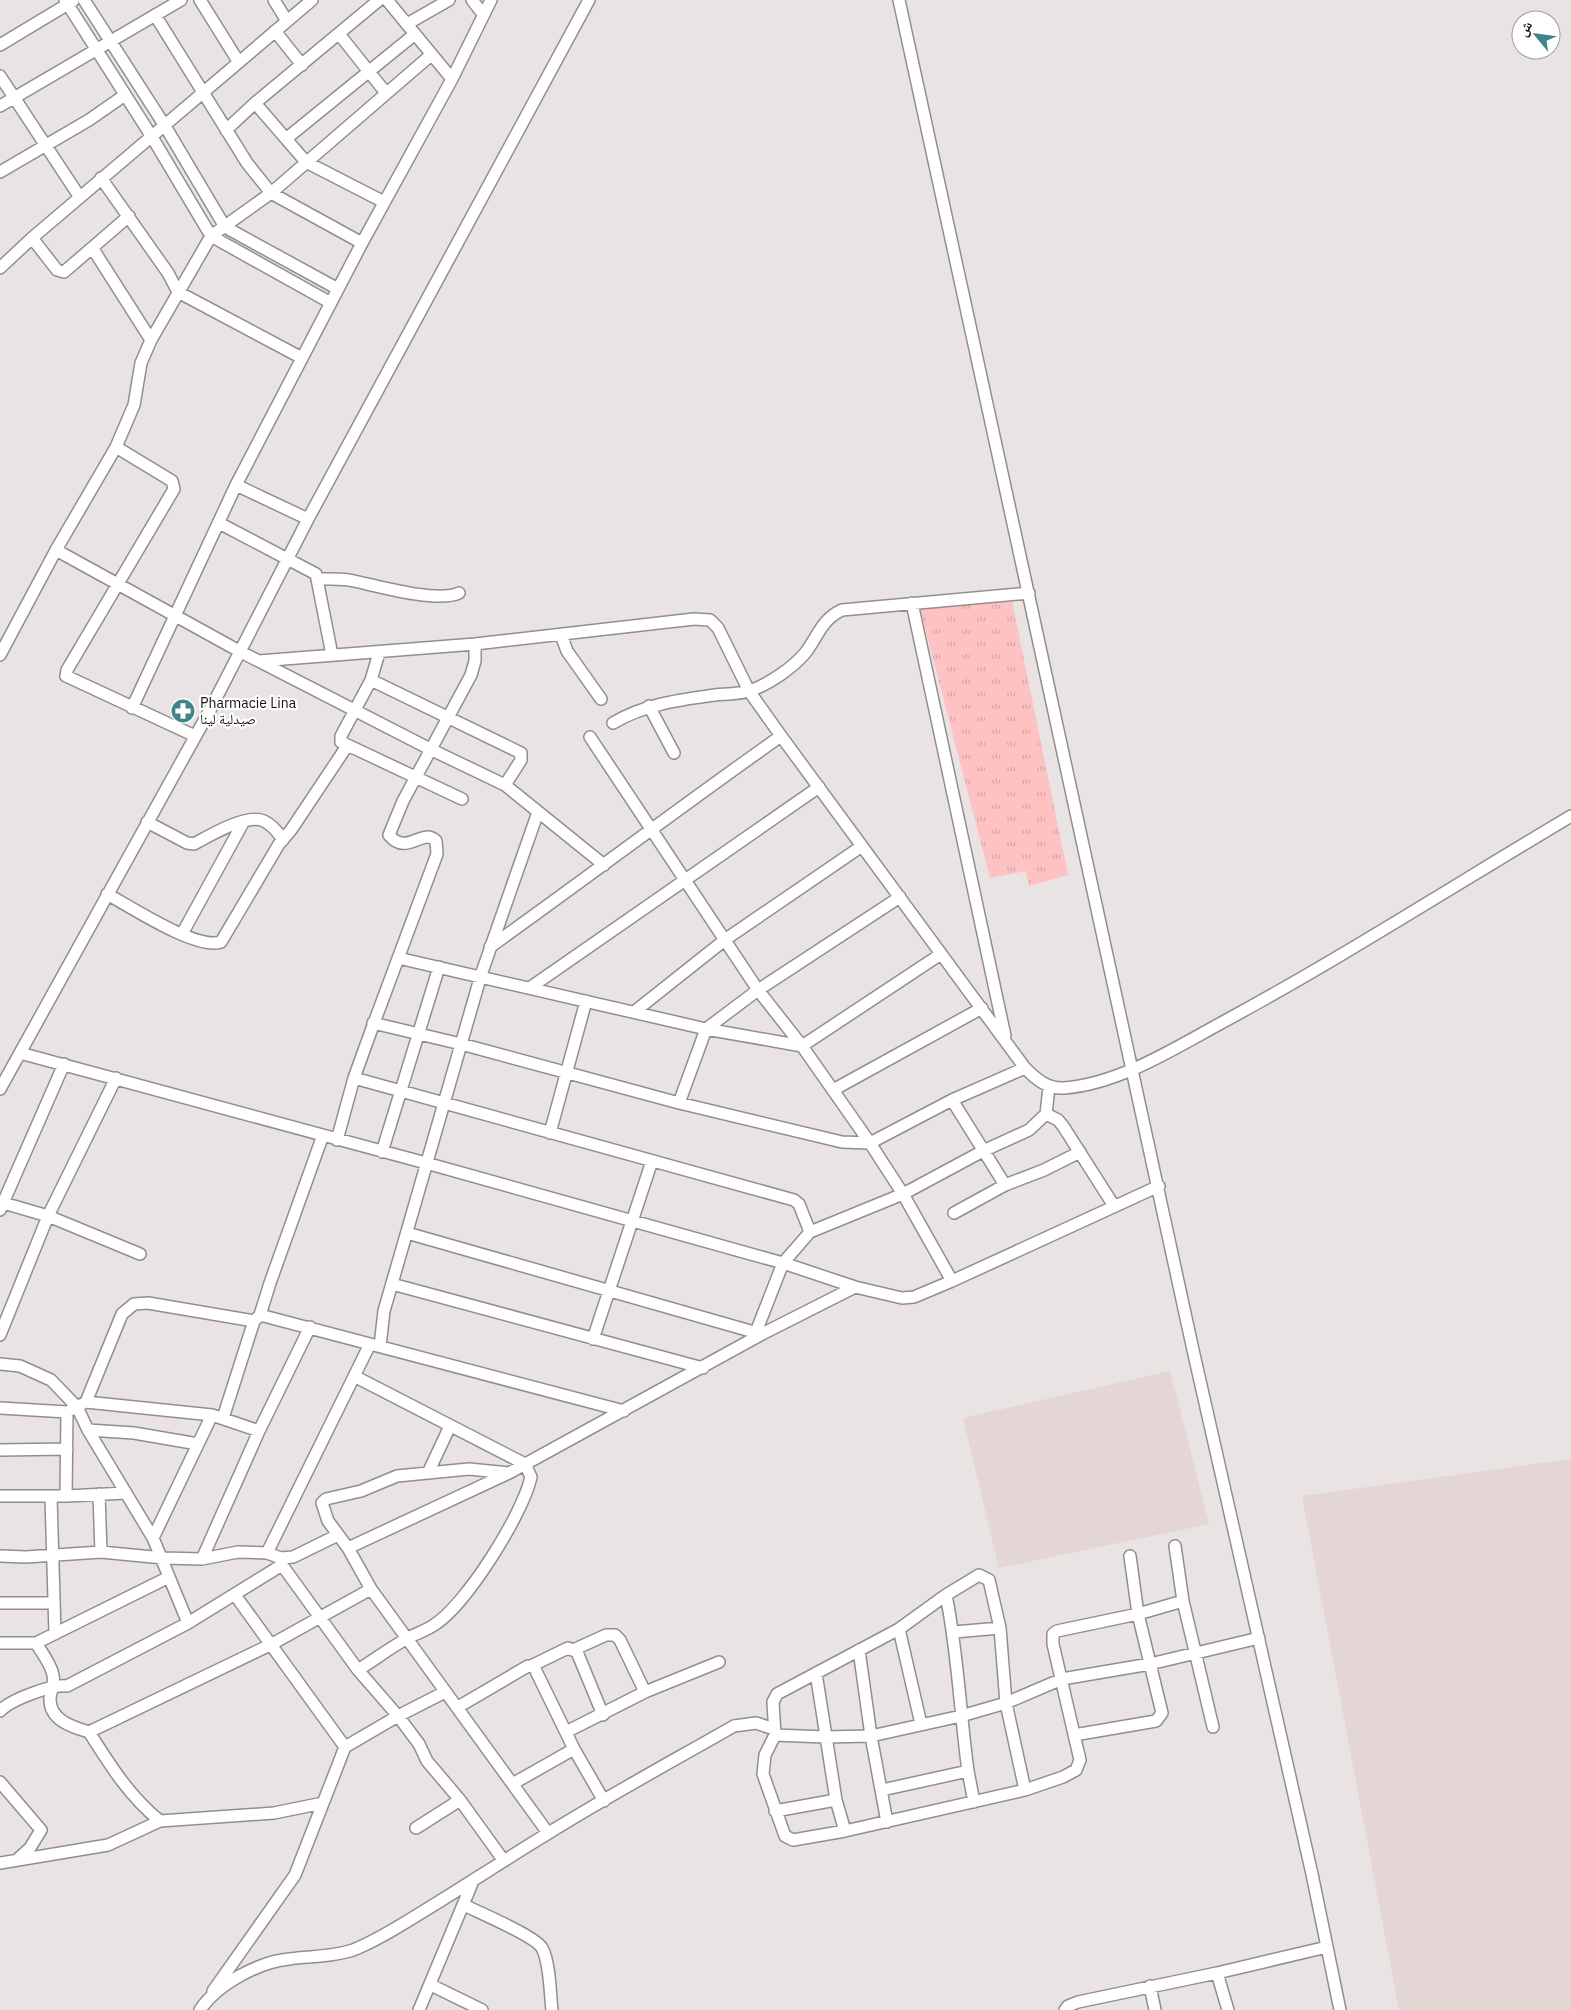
<svg xmlns="http://www.w3.org/2000/svg" width="1571" height="2010" viewBox="0 0 1571 2010" font-family="'IBM Plex Sans','Noto Naskh Arabic',sans-serif">
	<defs>
		<pattern id="park-tufts" width="24" height="20" patternUnits="userSpaceOnUse" patternTransform="scale(1.25)"><rect width="24" height="20" fill="#fdc2c1"/><path d="M3 7l-1-3M5 7V3M7 7l1-3M15 17l-1-3M17 17v-4M19 17l1-3" fill="none" stroke="#d8a6a5"/></pattern>
	</defs>
	<rect width="100%" height="100%" fill="#e9e3e3"/>
	<path fill="#e4d6d5" d="M 1170,1371 L 1209,1524 L 999,1568 L 963,1418 Z
		M 1571,1459 L 1571,2010 L 1399,2010 L 1302,1496 Z"/>
	<path fill="url(#park-tufts)" d="M 1012,601 L 1068,875 L 1029,886 L 1026,871 L 990,878 L 920,608 Z"/>
	<g fill="none" stroke-linecap="round" stroke-linejoin="round">
		<defs>
			<path id="minor" d="M 65,0 L 152,137 L 211,236 L 331,303
				M 84,0 L 165,126 L 225,227 L 338,289
				M 200,0 L 238,61
				M 274,0 L 287,21
				M 387,0 L 452,79
				M 472,0 L 483,14
				M 899,0 L 1193,1350 L 1312,1874 L 1340,2010
				M 155,15 L 247,163 L 271,193 L 362,243
				M 407,24 L 449,0
				M 275,31 L 302,65
				M 339,34 L 386,93
				M 0,45 L 73,1
				M 0,76 L 79,196
				M 255,103 L 306,162 L 384,202
				M 0,106 L 181,0
				M 226,130 L 255,103 L 379,0
				M 287,138 L 415,34
				M 0,172 L 89,120 L 125,95
				M 101,178 L 168,273 L 178,292 L 302,358
				M 129,216 L 64,272 L 57,270 L 32,238 L 312,0
				M 93,249 L 151,340
				M 0,268 L 32,238
				M 116,447 L 172,481 L 174,489 L 67,670 L 66,676 L 195,736
				M 236,485 L 308,519
				M 219,523 L 316,574 L 332,655
				M 56,550 L 241,652 L 432,750 L 505,785 L 604,865
				M 319,579 C 331,579 343,578 354,581 C 377,586 438,603 459,593
				M 912,603 L 1005,1036
				M 561,635 L 567,651 L 601,699
				M 379,653 L 371,680 L 521,753 L 521,760 L 505,785
				M 0,655 L 56,550 L 116,447 L 134,405 L 141,363 L 151,340 L 211,236 L 271,193 L 431,55
				M 259,661 L 475,644 L 694,619 L 710,620 L 718,628 L 749,691 L 781,736 L 1025,1068 C 1036,1079 1047,1089 1064,1088 C 1119,1084 1175,1048 1223,1022 C 1341,958 1455,885 1571,816
				M 371,680 L 341,736 L 341,742 L 462,799
				M 649,706 L 674,753
				M 132,708 L 236,485 L 362,243 L 452,79 L 491,0
				M 613,723 C 645,704 679,700 715,695 C 726,694 739,694 749,691 C 768,685 794,667 806,652 C 818,636 822,619 842,610 L 1029,593
				M 590,737 L 758,990 L 802,1046 L 870,1143 L 903,1194 L 952,1281
				M 147,822 L 187,843 L 194,844 C 209,836 247,813 264,821 C 272,825 278,832 283,840
				M 107,894 C 131,907 196,950 221,942 L 279,844 L 291,830 L 347,746
				M 182,934 L 244,821
				M 490,947 C 588,877 683,805 781,736
				M 398,958 L 706,1029 L 802,1046 L 941,954
				M 531,987 L 819,787
				M 634,1012 L 726,939 L 862,846
				M 373,1023 L 461,1044 L 679,1103 L 842,1142 L 870,1143 L 952,1100 L 1025,1068
				M 20,1053 L 426,1163 L 783,1263 L 855,1287 L 902,1298 L 914,1297 L 952,1281 L 1159,1186
				M 354,1078 L 794,1200 L 799,1204 L 810,1232 L 783,1263 L 756,1332
				M 0,1089 L 210,710 L 308,519 L 589,0
				M 833,1090 L 982,1008
				M 952,1100 L 1005,1185 L 1044,1170 L 1080,1152
				M 679,1103 L 706,1029 L 758,990 L 900,897
				M 1046,1114 L 1058,1120 L 1063,1126 L 1114,1206
				M 550,1133 L 586,1001
				M 337,1140 L 354,1078 L 371,1031 L 437,854 L 436,841 C 422,827 407,857 389,835 L 403,801 L 471,675 L 475,661 L 475,644
				M 382,1152 L 439,967
				M 0,1202 L 48,1216 L 140,1254
				M 0,1210 L 64,1064
				M 954,1213 L 1005,1185
				M 810,1232 L 903,1194 L 983,1151 L 1029,1130 L 1046,1114 L 1049,1087
				M 407,1233 L 761,1334
				M 392,1284 L 703,1368
				M 260,1315 L 270,1283 L 323,1135
				M 0,1335 L 48,1216 L 116,1078
				M 593,1339 L 652,1161
				M 380,1346 L 384,1311 L 481,975 L 538,812
				M 0,1364 L 20,1366 L 51,1380 L 77,1407 L 88,1430 L 153,1538 L 188,1623
				M 354,1376 L 525,1464 L 531,1477 C 523,1514 466,1605 434,1625 C 425,1631 415,1634 406,1639 C 390,1648 374,1660 358,1670
				M 86,1402 L 122,1314 L 134,1304 L 148,1303 L 254,1321
				M 0,1408 L 67,1412 L 86,1402 L 212,1415 L 259,1431
				M 223,1418 L 254,1321 L 260,1315 L 624,1411
				M 88,1430 L 134,1433 L 198,1444
				M 0,1450 L 67,1449
				M 428,1473 L 450,1426
				M 509,1473 L 469,1469 L 397,1476 L 361,1491 L 326,1499 L 322,1503 L 328,1521 L 348,1548 L 371,1589 L 548,1833
				M 99,1494 L 101,1552
				M 0,1496 L 66,1496 L 126,1493
				M 66,1496 L 67,1412
				M 51,1497 L 55,1634
				M 153,1538 L 212,1415
				M 1175,1546 L 1183,1601 L 1213,1727
				M 348,1548 L 509,1473 L 762,1334 L 855,1287
				M 267,1553 L 370,1344
				M 0,1556 L 26,1557 L 101,1552 L 163,1558 L 202,1559 L 238,1552 L 267,1553 L 281,1558 L 293,1557 L 338,1535
				M 281,1558 L 282,1565 L 358,1670 L 398,1716 L 419,1744 L 427,1761 L 460,1800 L 504,1861
				M 202,1559 L 259,1431 L 310,1327
				M 235,1595 L 345,1747
				M 0,1603 L 54,1603
				M 899,1629 L 946,1595 L 979,1575 L 989,1580 L 1000,1628 L 1006,1703 L 1025,1790
				M 954,1632 L 1000,1628
				M 0,1643 L 36,1643 L 169,1577
				M 36,1643 C 42,1653 51,1664 53,1675 C 55,1684 51,1690 50,1698 C 49,1720 72,1727 89,1732 L 272,1644 L 371,1589
				M 573,1650 L 606,1635 L 615,1635 L 620,1640 L 645,1692
				M 859,1650 L 871,1736 L 887,1822
				M 531,1666 L 568,1648 L 577,1652 L 603,1715
				M 816,1673 L 836,1800 L 845,1831
				M 458,1707 L 528,1666 L 534,1667 L 574,1749 L 604,1801
				M 0,1711 C 10,1700 52,1684 67,1686 L 188,1623 L 282,1565
				M 921,1724 L 899,1629 L 777,1694 L 773,1702 L 775,1735 L 765,1755 L 763,1774 L 785,1836 L 793,1840 L 845,1831 L 1025,1790 L 1063,1777 L 1076,1770 L 1080,1760 L 1053,1644 L 1053,1634 L 1057,1631 L 1138,1614 L 1183,1601
				M 89,1732 C 110,1765 129,1796 160,1821 L 274,1813 L 323,1803
				M 566,1732 L 645,1692 L 719,1662
				M 775,1735 L 825,1737 L 871,1736 L 961,1716 L 1006,1703 L 1062,1679 L 1150,1664 L 1259,1638
				M 1074,1735 L 1156,1721 L 1162,1713 L 1138,1614 L 1130,1556
				M 968,1771 L 974,1802
				M 0,1782 L 41,1830 L 30,1848 L 19,1858
				M 514,1783 L 574,1749
				M 882,1790 L 968,1771 C 960,1713 958,1653 946,1595
				M 775,1811 L 836,1800
				M 416,1828 L 460,1800
				M 0,1863 L 108,1845 L 160,1821
				M 464,1905 C 480,1913 535,1936 542,1948 C 550,1962 550,1994 552,2010
				M 1217,1973 L 1228,2010
				M 431,1985 L 482,2010
				M 1150,1986 L 1155,2010
				M 213,1991 L 295,1875 L 345,1747 L 398,1716 L 445,1692
				M 200,2010 C 217,1984 259,1962 289,1959 C 310,1956 333,1957 353,1950 C 376,1941 398,1927 419,1914 C 462,1888 504,1860 547,1834 C 608,1796 671,1762 734,1726 L 756,1723 L 774,1729
				M 419,2010 L 473,1881
				M 1065,2010 L 1068,2006 L 1078,2002 L 1217,1973 L 1327,1947"/>
		</defs>
		<use href="#minor" stroke="#938e8e" stroke-width="14"/>
		<use href="#minor" stroke="#fff" stroke-width="11"/>
	</g>
	<defs>
		<symbol id="pharmacy-disc" viewBox="-11 -11 22 22"><circle r="9.5" fill="#3d8588" stroke="#fff"/><path d="M-2-6h4v4h4v4h-4v4h-4v-4h-4v-4h4Z" fill="#fff"/></symbol>
	</defs>
	<g fill-rule="evenodd">
		<use href="#pharmacy-disc" x="169" y="697" width="28" height="28"/>
	</g>
	<g text-anchor="middle" stroke-width="4.5" stroke-linejoin="round" paint-order="stroke">
		<g font-size="14" fill="#121010" stroke="#fff" text-anchor="start">
			<text x="200" y="708">Pharmacie Lina<tspan x="200" dy="16">صيدلية لينا</tspan></text>
		</g>
	</g>
	<g transform="translate(1536 35) rotate(299)"><circle r="24" fill="#ffffff" stroke="#a09f9f"/>
	<path d="M0-4L9 19L0 12L-9 19Z" fill="#3d8588"/>
	<text y="-8" font-size="14" font-weight="bold" text-anchor="middle" fill="#121010">ش</text>
	</g>
</svg>
